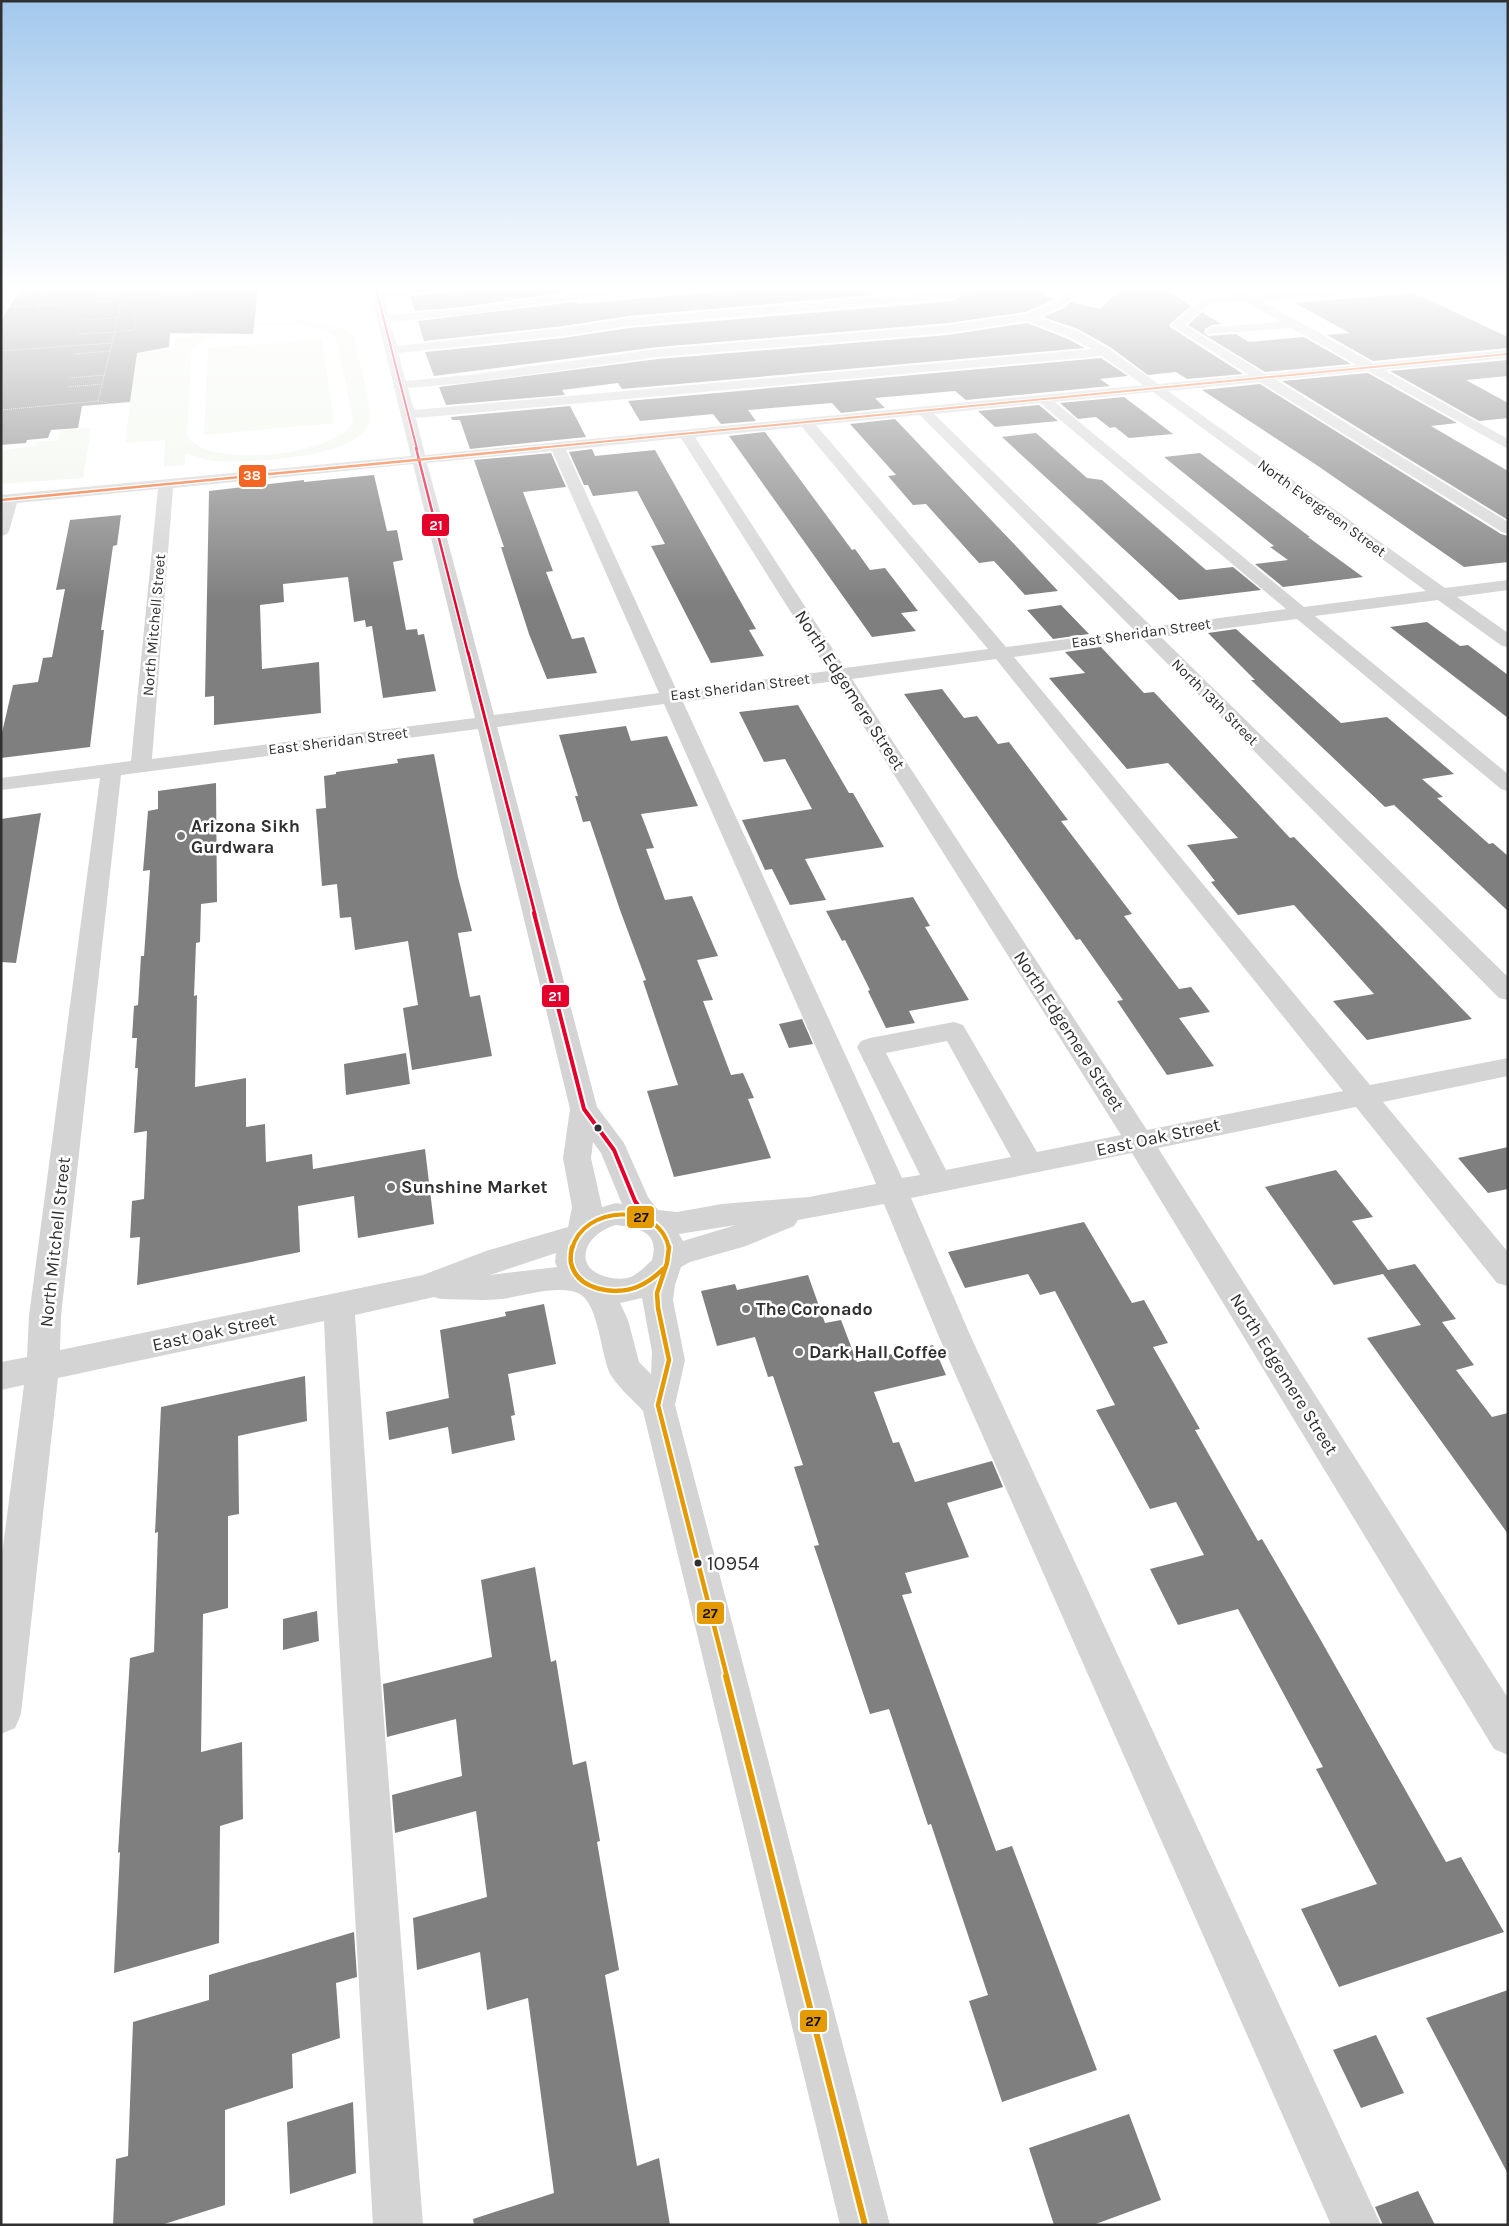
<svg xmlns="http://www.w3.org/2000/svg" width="1509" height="2226" viewBox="0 0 1509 2226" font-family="Karla,sans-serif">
	<rect width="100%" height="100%" fill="#fff"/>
	<path fill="#f1f6ec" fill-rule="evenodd" d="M 304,320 C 319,322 344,323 354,337 C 357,353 372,407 370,420 C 364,459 246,463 215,461 C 205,460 195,456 185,454 L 185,465 L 164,467 L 165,440 L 125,443 L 137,353 L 173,350 L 175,338 L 189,337 L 236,324 ZM 261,326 C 285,325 317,322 336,338 L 353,418 C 347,457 196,471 187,433 L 192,349 C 213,333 236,330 261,326 Z
		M 322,339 L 334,423 L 204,435 L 208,348 Z
		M 91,428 L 83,478 L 1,484 L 1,450 L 36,446 L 37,442 L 58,440 L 60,430 Z"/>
	<path fill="#7f7f7f" d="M 20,289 L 258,289 L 253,334 L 170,333 L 169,347 L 137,353 L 130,402 L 82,406 L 78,428 L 51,430 L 48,438 L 27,440 L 26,443 L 1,445 L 1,321 Z
		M 477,289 L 557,289 L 562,293 L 462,307 L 415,311 L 410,296 Z
		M 746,289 L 867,289 L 874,295 L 629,316 L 563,326 L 424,341 L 418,321 L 575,302 L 579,304 Z
		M 975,289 L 1050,289 L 1045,296 L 1056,299 L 1025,312 L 948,323 L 658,347 L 434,376 L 425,352 L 563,338 L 629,328 L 933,303 L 955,300 Z
		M 1121,289 L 1166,289 L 1191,306 L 1170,324 L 1170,327 L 1243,374 L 1187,379 L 1176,372 L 1148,375 L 1110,347 L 1078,329 L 1043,317 L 1066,307 L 1070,302 L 1100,309 Z
		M 1414,293 L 1508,337 L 1508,348 L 1373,361 L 1327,335 L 1350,333 L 1295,303 Z
		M 1202,312 L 1221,324 L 1212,325 L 1205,329 L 1204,332 L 1208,336 L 1236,334 L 1249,342 L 1304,337 L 1351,364 L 1265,372 L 1188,325 Z
		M 1027,323 L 1068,339 L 1085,348 L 622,389 L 618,383 L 562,390 L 565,395 L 446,405 L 439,387 L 658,359 L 948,335 Z
		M 1101,358 L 1128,376 L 1100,379 L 1110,386 L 966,400 L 955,391 L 875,398 L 885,408 L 841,413 L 832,403 L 748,410 L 756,421 L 721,424 L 713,414 L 640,421 L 628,401 Z
		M 1508,360 L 1508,376 L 1466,380 L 1508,403 L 1508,418 L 1479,421 L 1390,371 Z
		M 1368,373 L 1457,423 L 1431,426 L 1508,471 L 1508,520 L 1282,381 Z
		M 1260,384 L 1501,534 L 1508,536 L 1508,562 L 1464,567 L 1318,466 L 1202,390 Z
		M 1124,397 L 1173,434 L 1129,438 L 1115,427 L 1110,428 L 1096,417 L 1078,419 L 1060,403 Z
		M 1039,405 L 1058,421 L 995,427 L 978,411 Z
		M 570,406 L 586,437 L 470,449 L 460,420 L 452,420 L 451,417 Z
		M 895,419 L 1015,545 L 1058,591 L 1025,595 L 994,561 L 979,563 L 926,504 L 913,505 L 888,476 L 896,475 L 850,424 Z
		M 765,432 L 852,550 L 855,549 L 870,570 L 885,568 L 918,611 L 901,613 L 916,631 L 872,637 L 729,436 Z
		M 1036,433 L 1087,478 L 1102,480 L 1206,570 L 1233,567 L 1261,590 L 1179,600 L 1002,437 Z
		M 592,449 L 595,456 L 655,450 L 756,629 L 749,630 L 764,656 L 711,663 L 651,546 L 665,544 L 637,491 L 593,496 L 588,485 L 584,485 L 569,452 Z
		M 551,453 L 566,487 L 523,492 L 553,571 L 546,572 L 572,639 L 584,637 L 597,673 L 547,679 L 529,634 L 501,547 L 504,547 L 474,460 Z
		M 1200,453 L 1310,537 L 1308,537 L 1363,577 L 1283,587 L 1255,564 L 1288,560 L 1270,547 L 1274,546 L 1164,457 Z
		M 374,475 L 387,531 L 397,530 L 403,560 L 393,562 L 406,630 L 417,629 L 418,635 L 424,634 L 436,691 L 383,698 L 372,626 L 366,627 L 365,620 L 354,622 L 348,577 L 283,584 L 284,602 L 260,605 L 262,669 L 319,662 L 321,713 L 214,725 L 214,696 L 205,697 L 209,491 L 304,480 L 304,482 Z
		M 121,515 L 117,545 L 113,546 L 101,630 L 104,630 L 90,747 L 1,758 L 1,737 L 13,685 L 38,682 L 43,658 L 52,657 L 65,589 L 56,590 L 70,520 Z
		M 1061,605 L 1089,634 L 1053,639 L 1027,610 Z
		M 1427,622 L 1460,646 L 1468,645 L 1508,675 L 1508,718 L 1390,627 Z
		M 1236,629 L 1341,723 L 1387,717 L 1454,774 L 1422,779 L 1443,797 L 1437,798 L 1489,844 L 1493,843 L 1508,856 L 1508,911 L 1394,805 L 1385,807 L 1251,680 L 1255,680 L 1208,633 Z
		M 1101,647 L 1144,693 L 1154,692 L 1290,838 L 1294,837 L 1472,1019 L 1367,1040 L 1333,1001 L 1374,994 L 1294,905 L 1238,915 L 1211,882 L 1215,881 L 1187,845 L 1238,838 L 1168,763 L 1127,769 L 1049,678 L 1085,673 L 1065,652 Z
		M 942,689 L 964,718 L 977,716 L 998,744 L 1009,742 L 1068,820 L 1061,821 L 1132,914 L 1124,916 L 1179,989 L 1191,987 L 1210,1012 L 1179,1018 L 1214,1066 L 1167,1075 L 1117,1001 L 1123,1000 L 1080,939 L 1076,940 L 904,694 Z
		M 798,705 L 849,793 L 853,793 L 884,847 L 805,859 L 826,900 L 790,905 L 772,869 L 765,870 L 742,820 L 812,809 L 785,759 L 764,762 L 739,712 Z
		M 626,726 L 631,741 L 667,736 L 698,806 L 641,814 L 654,848 L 646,849 L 665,900 L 692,896 L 718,956 L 697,960 L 713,1000 L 703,1001 L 731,1075 L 743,1073 L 754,1098 L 748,1099 L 771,1158 L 674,1177 L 647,1091 L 678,1085 L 643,981 L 646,980 L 620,910 L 590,821 L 583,822 L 575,796 L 578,796 L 559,735 Z
		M 434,754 L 458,877 L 472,931 L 458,933 L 470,997 L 480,995 L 492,1056 L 412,1070 L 403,1008 L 418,1005 L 408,941 L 355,950 L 351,917 L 340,918 L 337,884 L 322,886 L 316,809 L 326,808 L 324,776 L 336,774 L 336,772 L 398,763 L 397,759 Z
		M 216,783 L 217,902 L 201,904 L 200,942 L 196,943 L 194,996 L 197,995 L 195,1087 L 246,1078 L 246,1127 L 265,1124 L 266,1162 L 312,1154 L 313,1169 L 425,1149 L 434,1224 L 358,1238 L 354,1196 L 298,1206 L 300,1252 L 137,1285 L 140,1237 L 130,1238 L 132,1201 L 144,1199 L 147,1131 L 134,1133 L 138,1068 L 135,1068 L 137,1038 L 132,1038 L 134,1006 L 138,1005 L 141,956 L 144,956 L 150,870 L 143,871 L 148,811 L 158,809 L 158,791 Z
		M 41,813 L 16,963 L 1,962 L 1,819 Z
		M 913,897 L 930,926 L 925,927 L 969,1000 L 909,1011 L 915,1023 L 886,1028 L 868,991 L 870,990 L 845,940 L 842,941 L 826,911 Z
		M 802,1019 L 813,1044 L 789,1048 L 779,1024 Z
		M 406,1053 L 410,1084 L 346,1095 L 344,1064 Z
		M 1508,1147 L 1508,1189 L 1488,1193 L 1458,1158 Z
		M 1336,1170 L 1373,1217 L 1352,1221 L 1388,1270 L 1415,1264 L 1456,1319 L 1442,1322 L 1474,1365 L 1456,1370 L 1492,1417 L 1508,1413 L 1508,1534 L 1367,1338 L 1421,1325 L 1383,1274 L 1334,1285 L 1265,1187 Z
		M 1084,1222 L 1132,1303 L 1144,1300 L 1168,1343 L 1153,1347 L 1200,1429 L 1195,1430 L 1258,1541 L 1262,1539 L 1319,1637 L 1446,1862 L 1461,1857 L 1504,1932 L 1339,1987 L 1301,1909 L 1377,1884 L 1316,1769 L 1323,1767 L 1238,1609 L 1178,1625 L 1150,1569 L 1204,1555 L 1176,1502 L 1150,1509 L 1096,1410 L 1115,1405 L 1055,1291 L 1040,1295 L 1028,1274 L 965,1288 L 948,1252 Z
		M 808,1275 L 825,1323 L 841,1320 L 857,1362 L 933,1345 L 946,1375 L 874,1392 L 893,1443 L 899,1442 L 915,1482 L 992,1461 L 1003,1487 L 947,1503 L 969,1557 L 905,1573 L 912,1593 L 902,1595 L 996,1851 L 1012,1846 L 1097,2070 L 1002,2102 L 969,2001 L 988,1995 L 931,1824 L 928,1825 L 889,1709 L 870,1714 L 814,1546 L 819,1545 L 794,1467 L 803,1465 L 773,1376 L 768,1377 L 755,1337 L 717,1346 L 701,1291 L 735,1284 L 737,1290 Z
		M 544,1304 L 556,1364 L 508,1374 L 515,1415 L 511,1416 L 515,1440 L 452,1454 L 448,1427 L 389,1440 L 386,1412 L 449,1398 L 440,1330 L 506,1316 L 505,1312 Z
		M 305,1376 L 307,1421 L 238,1436 L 239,1514 L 228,1516 L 228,1608 L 203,1614 L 201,1752 L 242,1742 L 243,1819 L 220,1826 L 219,1943 L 114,1973 L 120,1852 L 118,1853 L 130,1658 L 154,1652 L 158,1532 L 155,1533 L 161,1407 Z
		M 535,1567 L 551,1662 L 556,1660 L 573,1765 L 586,1761 L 600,1841 L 597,1842 L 619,1970 L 605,1975 L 637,2166 L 659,2158 L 670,2225 L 474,2225 L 473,2219 L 554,2193 L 528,1998 L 487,2010 L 480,1952 L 417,1970 L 413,1918 L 487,1897 L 476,1811 L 395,1833 L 392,1795 L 462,1776 L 456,1719 L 387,1737 L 383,1684 L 492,1657 L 481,1580 Z
		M 317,1611 L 319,1641 L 283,1650 L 283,1619 Z
		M 354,1932 L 357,1977 L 336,1983 L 340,2038 L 292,2054 L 293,2088 L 225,2110 L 225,2205 L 161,2225 L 113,2225 L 116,2159 L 128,2156 L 133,2022 L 209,2000 L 209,1975 Z
		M 1508,1990 L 1508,2174 L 1426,2018 Z
		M 1376,2035 L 1404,2093 L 1361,2108 L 1333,2050 Z
		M 353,2102 L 356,2173 L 290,2194 L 287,2122 Z
		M 1129,2114 L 1161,2200 L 1093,2225 L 1054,2225 L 1029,2148 Z
		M 1418,2191 L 1435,2225 L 1383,2225 L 1375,2207 Z"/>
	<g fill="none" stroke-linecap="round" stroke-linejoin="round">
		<path stroke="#d4d4d4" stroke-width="1" stroke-dasharray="1 1" stroke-linecap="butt" d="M 76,289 L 116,299 L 160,296 L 161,289
			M 95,291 L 115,290 L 114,297
			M 160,294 L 251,289
			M 1,302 L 44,289
			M 52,304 L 57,291 L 60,289
			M 1,308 L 121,300 L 115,332 L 134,330 L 136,317
			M 38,311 L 47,289
			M 81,320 L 118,318
			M 1,351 L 112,343 L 115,332 L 78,334
			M 75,354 L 110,351
			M 70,378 L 105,375
			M 67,387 L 103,384
			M 98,401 L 112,404
			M 1,410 L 98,401 L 112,343"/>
		<path fill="#d4d4d4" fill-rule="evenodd" d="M 370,289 L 382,289 L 382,291 L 434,289 L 429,292 L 384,298 L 388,315 L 462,309 L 603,289 L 636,289 L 631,292 L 462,315 L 390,322 L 397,346 L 563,328 L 629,318 L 973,289 L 954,298 L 629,326 L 563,336 L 398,353 L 406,381 L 467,375 L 658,349 L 948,325 L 1025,314 L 1057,301 L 1070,289 L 1081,289 L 1065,305 L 1038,317 L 1077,331 L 1109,349 L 1158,384 L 1249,375 L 1171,325 L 1202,299 L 1234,295 L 1227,289 L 1241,289 L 1252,295 L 1354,289 L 1332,296 L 1262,301 L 1373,363 L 1508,350 L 1508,358 L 1384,370 L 1508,439 L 1508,449 L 1368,371 L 1276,380 L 1508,522 L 1508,534 L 1502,532 L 1260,382 L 1168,391 L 1445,588 L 1508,580 L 1508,590 L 1457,597 L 1508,633 L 1508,647 L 1502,646 L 1438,600 L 1315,616 L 1508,774 L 1508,791 L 1501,789 L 1297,619 L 1161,637 L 1508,977 L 1508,1000 L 1499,998 L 1143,639 L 1014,657 L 1370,1085 L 1508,1058 L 1508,1076 L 1383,1102 L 1508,1252 L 1508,1286 L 1497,1283 L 1356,1107 L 1158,1148 L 1508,1698 L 1508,1755 L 1494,1749 L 1132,1153 L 911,1198 L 971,1337 L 1381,2225 L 1331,2225 L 939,1337 L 884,1204 L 798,1220 L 794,1226 L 746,1246 L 690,1262 L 681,1267 L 675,1285 L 673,1300 L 685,1360 L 675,1405 L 890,2225 L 840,2225 L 643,1411 C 633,1400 620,1389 612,1377 C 600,1358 600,1298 575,1292 C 552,1286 525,1296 502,1299 C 482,1301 461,1299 441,1299 L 434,1297 L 355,1315 L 375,1605 L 423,2225 L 373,2225 L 337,1605 L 324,1321 L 58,1378 L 21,1714 L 15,1728 L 1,1734 L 1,1562 L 24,1385 L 1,1390 L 1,1362 L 27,1357 L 29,1316 L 100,778 L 1,790 L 1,778 L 131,761 L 158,489 L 17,503 L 9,531 L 7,534 L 1,536 L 1,495 L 411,456 ZM 1244,301 L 1281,322 L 1212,327 L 1206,331 L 1208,334 L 1292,328 L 1357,365 L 1265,374 L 1185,325 L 1209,304 ZM 1027,321 L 1069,337 L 1092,349 L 414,410 L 408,388 L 467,383 L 658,357 L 948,333 ZM 1102,356 L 1143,385 L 425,455 L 416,418 ZM 1153,392 L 1426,591 L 1304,607 L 1055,402 ZM 1040,403 L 1286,609 L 1152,627 L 934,414 ZM 920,415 L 1134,630 L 1006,647 L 816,425 ZM 802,427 L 988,649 L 845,668 L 695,437 ZM 681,438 L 828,671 L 677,691 L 566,450 ZM 552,451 L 659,693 L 494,715 L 427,463 ZM 413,464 L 475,718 L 152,759 L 173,488 ZM 996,659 L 1343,1091 L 1147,1130 L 852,679 ZM 835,681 L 1121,1135 L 1037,1152 L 963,1025 L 954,1022 L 870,1038 L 861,1041 L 857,1047 L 920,1175 L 902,1178 L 683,702 ZM 664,704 L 869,1167 L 876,1184 L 809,1197 L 722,1204 L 677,1212 L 658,1210 L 648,1197 L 624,1143 L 597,1107 L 497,727 ZM 478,729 L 570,1109 L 563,1158 L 572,1207 L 568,1227 L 486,1251 L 423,1275 L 60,1350 L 61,1316 L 121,775 ZM 947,1041 L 1011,1157 L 946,1170 L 886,1053 ZM 593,1142 L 601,1153 L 622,1204 L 616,1203 L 602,1207 L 591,1158 ZM 616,1225 C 638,1228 660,1231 652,1260 C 646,1266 639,1273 631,1277 C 625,1279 618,1279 612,1278 C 570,1271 583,1234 616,1225 ZM 736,1225 L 683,1241 L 679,1234 ZM 556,1253 L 555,1262 L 557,1267 L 490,1275 ZM 642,1298 L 652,1352 L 651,1374 L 639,1362 L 628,1320 L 620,1303 Z"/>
		<defs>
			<path id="bus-1-far3" d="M 376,289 L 417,449"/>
			<path id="bus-1-far2" d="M 416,448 L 468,653"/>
			<path id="bus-1-far1" d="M 468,652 L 535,914"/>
			<path id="bus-1" d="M 534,913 L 584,1109 L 614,1150 L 635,1201 L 647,1218"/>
			<path id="bus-2-far1" d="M 527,449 L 1508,354"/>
			<path id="bus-2" d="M 1,500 L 540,448"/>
			<path id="bus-3-far2" d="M 572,1249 C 583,1205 661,1201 669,1249"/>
			<path id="bus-3-far1" d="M 572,1247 C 571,1252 570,1258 571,1263 C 577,1290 615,1296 637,1287 C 647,1283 655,1277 663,1269
				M 669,1247 L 667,1263 L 657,1293 L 658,1308 L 669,1360 L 658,1405 L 727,1677"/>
			<path id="bus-3" d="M 726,1676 L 865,2225"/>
		</defs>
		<use href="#bus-1-far3" stroke="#fff" stroke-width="4"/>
		<use href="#bus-1-far2" stroke="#fff" stroke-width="5"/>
		<use href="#bus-1-far1" stroke="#fff" stroke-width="6"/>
		<use href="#bus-1" stroke="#fff" stroke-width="8"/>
		<use href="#bus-2-far1" stroke="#fff" stroke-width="4"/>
		<use href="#bus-2" stroke="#fff" stroke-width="5"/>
		<use href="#bus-3-far2" stroke="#fff" stroke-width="8"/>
		<use href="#bus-3-far1" stroke="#fff" stroke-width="8"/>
		<use href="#bus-3" stroke="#fff" stroke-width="10"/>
		<use href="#bus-1-far3" stroke="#e4002b" stroke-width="2"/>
		<use href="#bus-1-far2" stroke="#e4002b" stroke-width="2.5"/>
		<use href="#bus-1-far1" stroke="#e4002b" stroke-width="3"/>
		<use href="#bus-1" stroke="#e4002b" stroke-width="4"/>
		<use href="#bus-2-far1" stroke="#f26522" stroke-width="2"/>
		<use href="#bus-2" stroke="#f26522" stroke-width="2.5"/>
		<use href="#bus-3-far2" stroke="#e39a05" stroke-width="4"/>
		<use href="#bus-3-far1" stroke="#e39a05" stroke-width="4.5"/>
		<use href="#bus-3" stroke="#e39a05" stroke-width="6"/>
	</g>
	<linearGradient id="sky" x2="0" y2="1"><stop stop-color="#a2c8ed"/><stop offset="0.48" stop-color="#fff"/><stop offset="1" stop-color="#fff" stop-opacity="0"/></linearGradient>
	<rect width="1509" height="601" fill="url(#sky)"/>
	<g fill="#787878" stroke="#fff" stroke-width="2">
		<circle cx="181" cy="836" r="5"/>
		<circle cx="391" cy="1187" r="5"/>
		<circle cx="746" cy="1309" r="5"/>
		<circle cx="799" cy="1352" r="5"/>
	</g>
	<g fill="#303030" stroke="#fff" stroke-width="2">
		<circle cx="598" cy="1128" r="4.5"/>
		<circle cx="698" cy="1563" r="4.5"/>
	</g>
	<g text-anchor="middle" stroke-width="5" stroke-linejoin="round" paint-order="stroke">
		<g font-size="15" fill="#303030" stroke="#fff">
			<text transform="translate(1322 508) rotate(36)" y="5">North Evergreen Street</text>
			<text transform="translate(154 625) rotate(-85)" y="5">North Mitchell Street</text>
			<text transform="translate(1141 633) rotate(-8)" y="5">East Sheridan Street</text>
			<text transform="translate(740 687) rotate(-7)" y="5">East Sheridan Street</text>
			<text transform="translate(1215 702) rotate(45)" y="5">North 13th Street</text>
			<text transform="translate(338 741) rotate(-7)" y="5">East Sheridan Street</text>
		</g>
		<g font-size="18" fill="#303030" stroke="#fff">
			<text transform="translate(850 690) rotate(57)" y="6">North Edgemere Street</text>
			<text transform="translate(1069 1031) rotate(57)" y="6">North Edgemere Street</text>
			<text transform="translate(1158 1137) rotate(-12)" y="6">East Oak Street</text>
			<text transform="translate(55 1242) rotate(-84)" y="6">North Mitchell Street</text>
			<text transform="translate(214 1332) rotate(-12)" y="6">East Oak Street</text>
			<text transform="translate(1284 1374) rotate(58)" y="6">North Edgemere Street</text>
		</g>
		<g font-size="18" font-weight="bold" fill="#303030" stroke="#fff" text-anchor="start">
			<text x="191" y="832">Arizona Sikh<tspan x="191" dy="21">Gurdwara</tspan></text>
			<text x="401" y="1193">Sunshine Market</text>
			<text x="756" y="1315">The Coronado</text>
			<text x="809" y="1358">Dark Hall Coffee</text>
		</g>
		<g font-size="20" fill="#303030" stroke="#fff" text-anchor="start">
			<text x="707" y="1570">10954</text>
		</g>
	</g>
	<g stroke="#fff" stroke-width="2">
		<rect x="238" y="464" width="29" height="24" rx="5" fill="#f26522"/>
		<rect x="421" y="513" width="29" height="24" rx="5" fill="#e4002b"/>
		<rect x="541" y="984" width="29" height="24" rx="5" fill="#e4002b"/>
		<rect x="626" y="1205" width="29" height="24" rx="5" fill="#e39a05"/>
		<rect x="696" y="1601" width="29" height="24" rx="5" fill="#e39a05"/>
		<rect x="799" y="2009" width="29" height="24" rx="5" fill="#e39a05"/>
	</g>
	<g font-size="14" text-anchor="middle" font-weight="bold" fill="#fff">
		<text x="252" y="480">38</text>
		<text x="436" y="530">21</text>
		<text x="555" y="1001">21</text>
	</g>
	<g font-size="14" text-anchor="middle" font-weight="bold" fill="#111">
		<text x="641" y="1222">27</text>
		<text x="710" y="1618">27</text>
		<text x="813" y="2026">27</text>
	</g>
	<rect width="1509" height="2226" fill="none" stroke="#303030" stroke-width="5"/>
</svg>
